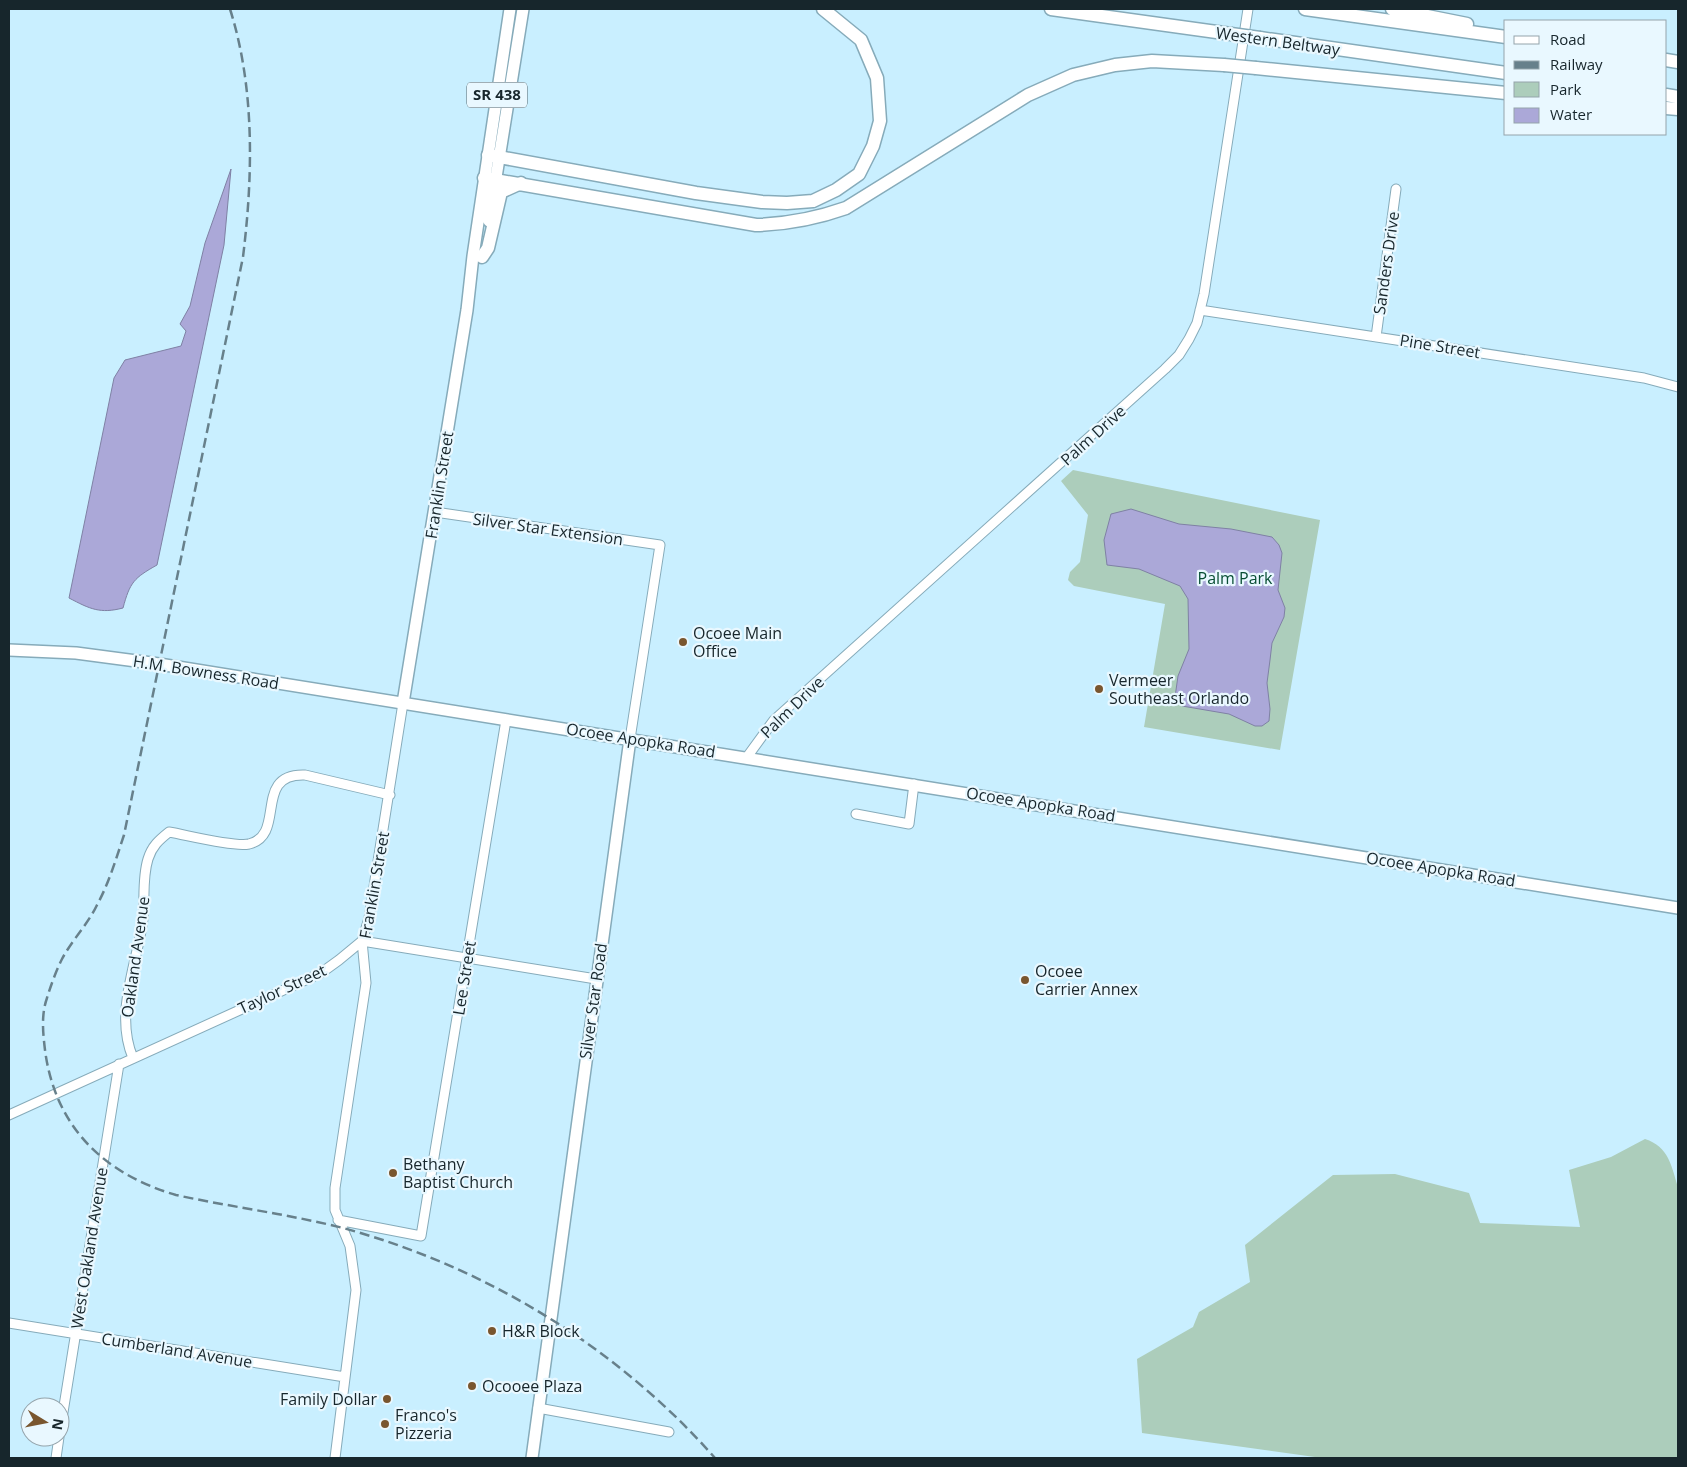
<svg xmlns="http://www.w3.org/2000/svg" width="1687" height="1467" viewBox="0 0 1687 1467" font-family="'Open Sans',sans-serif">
	<rect width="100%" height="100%" fill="#c9efff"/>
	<path fill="#accdbb" d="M 1073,470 L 1320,520 L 1280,750 L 1144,727 L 1165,604 L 1074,586 L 1068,580 L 1070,572 L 1080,562 L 1088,515 L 1061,481 Z
		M 1645,1139 C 1669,1147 1671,1165 1678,1187 L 1678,1458 L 1322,1458 L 1142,1433 L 1137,1359 L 1193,1327 L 1199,1312 L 1250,1282 L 1245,1245 L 1333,1175 L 1395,1174 L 1469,1193 L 1480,1223 L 1580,1227 L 1569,1170 L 1611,1157 Z"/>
	<path fill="#aba8d8" stroke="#7f81a4" d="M 231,169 L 224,245 L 157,565 C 134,578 130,582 123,608 C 100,614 90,609 69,598 L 114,378 L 125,360 L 181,346 L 186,331 L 180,324 L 190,306 L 205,243 Z
		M 1131,509 L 1179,524 L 1231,529 L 1272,537 L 1279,545 L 1282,553 L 1278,590 L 1285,608 L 1284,617 L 1272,643 L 1270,660 L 1267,683 L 1270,709 L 1269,721 L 1262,726 L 1255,726 L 1229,714 L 1182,706 L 1175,697 L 1178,676 L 1189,649 L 1188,599 L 1180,586 L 1139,569 L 1107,565 L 1104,540 L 1111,514 Z"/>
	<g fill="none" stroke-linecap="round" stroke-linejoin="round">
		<defs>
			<path id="minor" d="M 1200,310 L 1644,378 L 1678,387
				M 1376,337 L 1396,189
				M 435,512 L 660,545 L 630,739
				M 747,757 L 774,720 L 1165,369 L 1179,355 L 1189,339 L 1197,323 L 1204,294 L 1248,9
				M 856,814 L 909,824 L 914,784
				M 133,1058 C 114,1013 137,965 143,919 C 145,899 142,878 148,859 C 152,846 159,840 169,832 C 187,835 233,847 249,844 C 287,835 252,773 305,775 L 390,795
				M 9,1115 L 321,973 L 339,960 L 362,941 L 596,979
				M 338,1220 L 421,1236 L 506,720
				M 9,1323 L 345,1377
				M 538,1408 L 669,1432
				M 60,1431 L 119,1064
				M 56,1458 L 59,1437
				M 335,1458 L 356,1290 L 350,1246 L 335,1210 L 335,1188 L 366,983 L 362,941 L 369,918 L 403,703"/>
			<path id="major" d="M 489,221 L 523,9
				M 9,650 L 76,653 L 159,664 L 1678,908
				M 403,703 L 467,310 L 473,256 L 510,9
				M 532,1458 L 630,739"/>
			<path id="highway" d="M 1051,9 L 1231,34
				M 1305,9 L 1506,37
				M 1392,9 L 1467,24
				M 1260,38 L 1506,73
				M 1666,60 L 1678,62
				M 1256,68 L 1506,93
				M 1666,95 L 1678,97
				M 1666,108 L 1678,109
				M 488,155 L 696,193 L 762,202 L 787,203 L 813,201 L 836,190 L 859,174 L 873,146 L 880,121 L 877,78 L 861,40 L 823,9
				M 484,178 L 756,225 C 788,224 815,219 846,208 L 1028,95 L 1073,75 L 1115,65 L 1152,61 L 1224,65
				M 482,257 L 488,248 L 501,192 L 521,183"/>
		</defs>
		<use href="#minor" stroke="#86abba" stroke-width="11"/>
		<use href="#major" stroke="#86abba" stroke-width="14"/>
		<use href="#highway" stroke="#86abba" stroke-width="15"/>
		<use href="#minor" stroke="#fff" stroke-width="9"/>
		<use href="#major" stroke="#fff" stroke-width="11"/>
		<use href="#highway" stroke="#fff" stroke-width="12"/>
		<path stroke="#67808b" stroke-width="2.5" stroke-dasharray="10 5" stroke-linecap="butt" d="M 230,9 C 255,88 253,176 243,257 L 124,835 C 116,859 109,883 97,905 C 88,924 72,940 62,959 C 56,971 51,985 47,998 C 41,1015 43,1033 45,1050 C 55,1127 104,1174 176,1195 C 231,1207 288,1214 343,1228 C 486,1267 617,1347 715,1458"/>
		<defs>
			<path id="highway-bridge" d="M 1231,34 L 1260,38
				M 1224,65 L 1256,68"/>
		</defs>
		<use href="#highway-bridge" stroke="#86abba" stroke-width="15" stroke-linecap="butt"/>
		<use href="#highway-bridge" stroke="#fff" stroke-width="12"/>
	</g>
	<g fill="#79562f" stroke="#e9f8ff" stroke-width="2">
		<circle cx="683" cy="642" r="5"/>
		<circle cx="1099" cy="689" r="5"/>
		<circle cx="1025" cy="980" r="5"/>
		<circle cx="393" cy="1173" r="5"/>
		<circle cx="492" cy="1331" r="5"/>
		<circle cx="472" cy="1386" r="5"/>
		<circle cx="387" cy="1399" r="5"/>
		<circle cx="385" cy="1424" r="5"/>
	</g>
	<g text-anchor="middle" stroke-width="4.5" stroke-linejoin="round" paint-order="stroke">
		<rect fill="#e9f8ff" stroke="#56656b" stroke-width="1" x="467" y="82.5" width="60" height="25" rx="4"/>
		<g font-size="15" font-weight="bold" fill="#17262c">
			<text x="497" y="100">SR 438</text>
		</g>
		<g font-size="16" fill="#17262c" stroke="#e9f8ff">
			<text transform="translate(1278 41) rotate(8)" y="6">Western Beltway</text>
			<text transform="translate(1386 263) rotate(-82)" y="6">Sanders Drive</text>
			<text transform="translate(1440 346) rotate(9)" y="6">Pine Street</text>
			<text transform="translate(1093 435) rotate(-42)" y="6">Palm Drive</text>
			<text transform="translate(439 485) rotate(-81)" y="6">Franklin Street</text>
			<text transform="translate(548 529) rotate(8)" y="6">Silver Star Extension</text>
			<text transform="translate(206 672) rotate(9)" y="6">H.M. Bowness Road</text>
			<text transform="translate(792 707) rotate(-44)" y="6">Palm Drive</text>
			<text transform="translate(641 740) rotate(9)" y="6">Ocoee Apopka Road</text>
			<text transform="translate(1041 804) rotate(9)" y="6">Ocoee Apopka Road</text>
			<text transform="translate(1441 869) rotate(9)" y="6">Ocoee Apopka Road</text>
			<text transform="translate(374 885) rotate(-80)" y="6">Franklin Street</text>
			<text transform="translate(135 957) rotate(-82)" y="6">Oakland Avenue</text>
			<text transform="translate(464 978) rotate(-81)" y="6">Lee Street</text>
			<text transform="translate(282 989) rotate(-25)" y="6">Taylor Street</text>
			<text transform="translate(593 1001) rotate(-82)" y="6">Silver Star Road</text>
			<text transform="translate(89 1248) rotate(-81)" y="6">West Oakland Avenue</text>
			<text transform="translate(177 1350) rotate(9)" y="6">Cumberland Avenue</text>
		</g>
		<g font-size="16" fill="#084e34" stroke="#e9f8ff">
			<text x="1235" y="584">Palm Park</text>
		</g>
		<g font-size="16" fill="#17262c" stroke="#e9f8ff" text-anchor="start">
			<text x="693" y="639">Ocoee Main<tspan x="693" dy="18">Office</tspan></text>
			<text x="1109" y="686">Vermeer<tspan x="1109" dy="18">Southeast Orlando</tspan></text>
			<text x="1035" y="977">Ocoee<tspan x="1035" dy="18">Carrier Annex</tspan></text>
			<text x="403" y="1170">Bethany<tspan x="403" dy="18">Baptist Church</tspan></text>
			<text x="502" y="1337">H&amp;R Block</text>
			<text x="482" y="1392">Ocooee Plaza</text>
			<text x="377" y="1405" text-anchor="end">Family Dollar</text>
			<text x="395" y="1421">Franco's<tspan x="395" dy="18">Pizzeria</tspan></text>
		</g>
	</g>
	<rect width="1687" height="1467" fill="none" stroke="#17262c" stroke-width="20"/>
	<rect x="1504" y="20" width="162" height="115" fill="#e9f8ff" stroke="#95a4ab"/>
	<rect x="1514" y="36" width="25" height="8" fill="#ffffff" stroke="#95a4ab"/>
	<text x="1550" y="45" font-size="15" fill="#17262c">Road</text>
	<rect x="1514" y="61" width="25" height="8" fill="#67808b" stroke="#95a4ab"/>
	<text x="1550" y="70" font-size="15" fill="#17262c">Railway</text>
	<rect x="1514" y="82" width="25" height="15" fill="#accdbb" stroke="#95a4ab"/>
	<text x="1550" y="95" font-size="15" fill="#17262c">Park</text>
	<rect x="1514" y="108" width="25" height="15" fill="#aba8d8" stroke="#95a4ab"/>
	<text x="1550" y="120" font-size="15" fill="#17262c">Water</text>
	<g transform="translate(45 1422) rotate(100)"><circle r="24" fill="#e9f8ff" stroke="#95a4ab"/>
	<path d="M0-4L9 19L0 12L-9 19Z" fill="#79562f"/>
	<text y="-8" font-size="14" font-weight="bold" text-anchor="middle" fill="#17262c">N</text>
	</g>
</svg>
